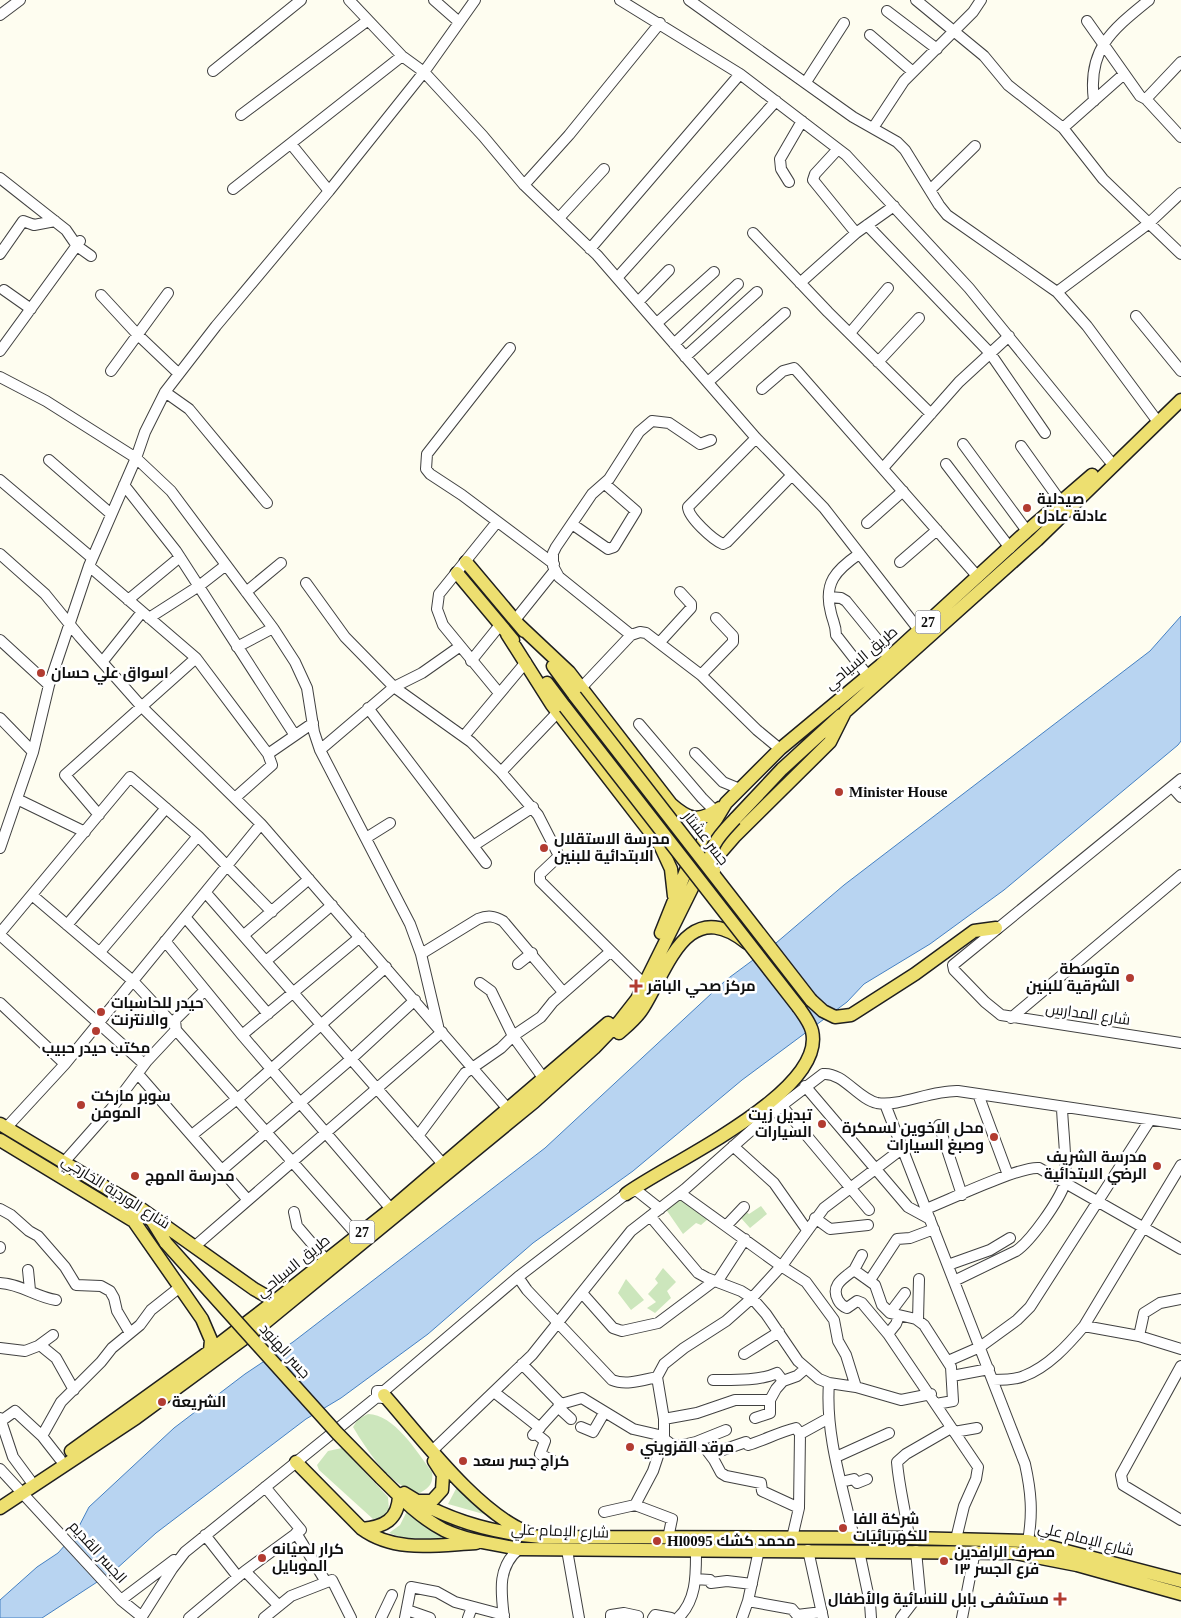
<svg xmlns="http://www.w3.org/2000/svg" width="1181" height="1618" viewBox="0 0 1181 1618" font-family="'Times New Roman',Cairo,serif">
	<rect width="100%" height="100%" fill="#fefdf0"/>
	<path fill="#cce6bc" d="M 679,1197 L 708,1219 L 701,1225 L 696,1223 L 683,1234 L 665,1208 Z
		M 761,1206 L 767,1214 L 750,1228 L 740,1217 L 745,1211 L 749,1214 Z
		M 663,1268 L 676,1282 L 667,1291 L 671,1298 L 655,1313 L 647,1308 L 656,1302 L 648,1294 L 658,1283 L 655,1279 Z
		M 626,1279 L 644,1300 L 631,1310 L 618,1293 Z
		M 368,1414 C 394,1414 417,1452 432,1472 C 434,1484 428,1489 418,1494 C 389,1484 368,1452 353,1427 L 358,1419 Z
		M 342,1448 L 388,1497 L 389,1511 L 382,1518 L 373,1519 L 319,1470 L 317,1465 L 328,1451 Z
		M 458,1485 L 494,1517 L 448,1504 Z
		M 407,1511 L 457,1539 L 403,1538 L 389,1533 L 400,1525 Z"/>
	<path fill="#b8d4f1" stroke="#4580c2" d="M 1181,616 L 1181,741 L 1178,745 L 1004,890 L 930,944 L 864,984 L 847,1002 L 742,1080 L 633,1171 L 533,1243 L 428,1334 L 341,1398 L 306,1419 L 156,1533 L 114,1571 L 42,1618 L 0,1618 L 0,1600 L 37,1567 L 58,1553 L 75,1534 L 89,1507 L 174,1428 L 245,1374 L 293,1342 L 545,1148 L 726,980 L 776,943 L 844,885 L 1150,651 Z"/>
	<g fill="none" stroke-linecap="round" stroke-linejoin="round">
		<defs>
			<path id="minor" d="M 349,0 L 402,56 L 424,72 L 483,136 L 524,185 L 597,255 L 756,438 L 824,508 L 919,630
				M 434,0 L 459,22
				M 620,0 L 740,74 L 846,155 L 969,288 L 1109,460
				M 689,0 L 853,117 L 897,142 L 905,150 L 939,205 L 947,215 L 1057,292 L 1087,326 L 1158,422
				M 916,0 L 984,56 L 1008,85 L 1063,128 L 1103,179 L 1181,254
				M 887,11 L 937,49
				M 0,15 L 20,0
				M 1087,21 L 1140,96 L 1146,99 L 1181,137
				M 870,35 L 913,72
				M 213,71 L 301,0
				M 806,82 L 844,23
				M 1146,99 L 1181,62
				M 1094,101 C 1087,49 1112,30 1149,0
				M 241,115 L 367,21
				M 873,128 L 904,81 L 973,12 L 981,0
				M 1063,128 L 1124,74
				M 291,144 L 329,191
				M 838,149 L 815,174 L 813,180 L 856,233
				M 0,178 L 66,230 L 77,246 L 91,256
				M 789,182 L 781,169 L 780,159 L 802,121
				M 524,185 L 569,135 L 660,23
				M 233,189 L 402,56
				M 930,190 L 975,146
				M 559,218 L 604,169
				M 867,225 L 990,353 L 1045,433
				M 753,233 L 828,312 L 931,414
				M 590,249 L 740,74
				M 0,254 L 23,221 L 34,225 L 55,221
				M 617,278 L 776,101
				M 800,283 L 856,233 L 894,206
				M 4,290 L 31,309
				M 1057,292 L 1148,224 L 1181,193
				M 101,295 L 137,334 L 179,374
				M 638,302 L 669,270
				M 1136,316 L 1181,371
				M 657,323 L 714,272
				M 850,333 L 888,288
				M 674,344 L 738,284
				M 510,348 L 427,454 L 426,469 L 430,474 L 462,495 L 554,564
				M 0,351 L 80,241
				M 685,357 L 757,292
				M 878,362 L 919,318
				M 111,371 L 168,293
				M 0,377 L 46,401 L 136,458 L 171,491 L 273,628 L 295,662 L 307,688 L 314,732 L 320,750 L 410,924 L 421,954 L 438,1026
				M 708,382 L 785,313
				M 762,389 L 783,371 L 794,368 L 797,371 L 978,577
				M 165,392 L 189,409 L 267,503
				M 756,438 L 688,507 C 688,517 713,540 723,544 L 727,542 L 792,475
				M 963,444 L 1027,531
				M 1021,446 L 1061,502
				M 49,460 L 111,514
				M 946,464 L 1010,548
				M 883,468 L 959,382 L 1009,336
				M 0,480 L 92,558
				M 124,485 L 176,551 L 294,734
				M 497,522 L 439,594 L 437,609 L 443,625 L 499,693
				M 867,523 L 903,491
				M 572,524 L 608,549 L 614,547 L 636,511 L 605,484
				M 0,554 L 45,594 L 80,637 L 141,706 L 261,824 L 508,1109
				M 859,554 C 836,570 823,583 831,613 C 833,622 836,625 836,635 L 868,676
				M 900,562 L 937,530
				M 89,566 L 196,658 L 268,754 L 272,765 L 236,797
				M 306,583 L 345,637 L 394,687 L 471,742 L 501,772 L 538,815 L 558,854 L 558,857 L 540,874 L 540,881 L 639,979
				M 246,592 L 281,563
				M 829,597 L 841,598 L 846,601 L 881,644 L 888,658
				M 128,600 L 180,557
				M 149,618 L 199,586 L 226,565
				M 515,620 L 555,570
				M 631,635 L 559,577 L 553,566 L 553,553 L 556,547 L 592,494 L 609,479 L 639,432 L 652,421 L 669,423 L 700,444 L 711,440
				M 0,640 L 49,685
				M 660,642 L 691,608 L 691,604 L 680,592
				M 237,647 L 273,628
				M 103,661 L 142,612
				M 471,661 L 500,625
				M 701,675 L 733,642 L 733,636 L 716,618
				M 581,688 L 631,635 L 640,632 L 646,633 L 701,675 L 757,730 L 780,749
				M 368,708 L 486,863
				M 0,718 L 33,752
				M 639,724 L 702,798 L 718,814
				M 464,736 L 526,662
				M 320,750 L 394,687 L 422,673 L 459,647
				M 695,753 L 723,782 L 740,789
				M 268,754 L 313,723
				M 501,772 L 558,712
				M 1181,779 L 953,965 L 954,970 L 985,1002 L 1001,1015 L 1181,1043
				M 1172,787 L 1181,797
				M 17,799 L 85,832
				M 99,815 L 65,775 L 196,658
				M 366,838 L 390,823
				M 473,846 L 533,807
				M 0,848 L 33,752 L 49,685 L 89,566 L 136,458 L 145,432 L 165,392 L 216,326 L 329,191 L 424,72 L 475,0
				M 206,893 L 442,1163
				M 32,895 L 133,981 L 174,1025
				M 185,917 L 268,1014
				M 67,925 L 166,808
				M 0,933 L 130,777 L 198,836 L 272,912
				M 0,935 L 144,1064
				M 244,935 L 309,879
				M 165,941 L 242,1035 L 391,1209
				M 100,952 L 198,836
				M 421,954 L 478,919 C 488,915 494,916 503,921 L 563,992
				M 266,961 L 332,905
				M 518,964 L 532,953
				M 480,983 L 491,991 L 513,1036 L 544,1079
				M 205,990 L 175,1020 L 176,1030 L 357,1235
				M 0,1003 L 65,1064
				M 1011,1018 L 1181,875
				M 242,1035 L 360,937
				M 138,1074 L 247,1199
				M 805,1086 L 908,1207 L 930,1219
				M 978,1094 L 1008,1175
				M 885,1104 L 1025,1464 C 1031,1491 1033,1513 1028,1541
				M 781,1105 L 869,1210
				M 939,1125 L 962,1195
				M 6,1128 L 65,1064 L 261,824
				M 192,1135 L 242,1095 L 386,967
				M 418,1136 L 465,1073 L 501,1048 L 513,1036 L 541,1017 L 553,1002 L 610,952
				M 733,1146 L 774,1183 L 807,1230
				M 65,1161 L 111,1109 L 147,1061 L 176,1030
				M 222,1170 L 351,1059 L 415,1000
				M 680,1193 L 781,1266 L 806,1282 L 834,1320 L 838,1341 L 846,1355 L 856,1387
				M 0,1209 L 11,1215 L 29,1231 L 38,1236 L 65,1267 L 76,1285 L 101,1286 L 110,1291 L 114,1298 L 117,1311 L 130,1333
				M 926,1209 C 949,1200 1020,1166 1039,1168 L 1181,1249
				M 294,1212 L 297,1226 L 326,1260
				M 650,1216 L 698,1273 L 707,1278 L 741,1291 L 752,1298 L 766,1314 L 798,1361 L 819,1379 L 829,1383 L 856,1387 L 901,1400 L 931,1394
				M 815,1218 L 830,1229 L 868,1225
				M 726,1226 L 744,1207
				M 0,1247 L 0,1248
				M 194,1247 L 442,1032
				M 948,1265 L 990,1250 L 1010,1238
				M 28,1270 L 30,1290
				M 854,1270 L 862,1255
				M 518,1277 L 527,1290 L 612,1380 C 626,1386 643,1380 657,1377
				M 870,1280 L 897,1239 L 910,1238 L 934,1229
				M 954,1281 L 1016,1251 C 1031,1241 1059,1201 1065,1183 C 1068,1174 1062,1120 1062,1107
				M 717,1282 L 745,1239
				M 0,1283 C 21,1284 36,1297 56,1300
				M 582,1293 L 613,1328 L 622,1331 L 658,1323 L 714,1281
				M 890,1313 L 905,1293
				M 918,1320 L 919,1279
				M 1084,1326 L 1139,1336 L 1181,1349
				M 888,1334 L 896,1324 L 899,1316
				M 1139,1336 L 1144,1313 L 1160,1303 L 1181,1299
				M 40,1345 L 56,1358 L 74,1390
				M 0,1348 L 25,1351 L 38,1346 L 53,1335
				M 744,1354 L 779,1332
				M 948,1361 L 980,1347 L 1017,1320 L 1030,1307 L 1150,1120
				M 522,1364 L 561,1404
				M 1181,1366 L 1121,1475 L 1123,1485 L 1181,1520
				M 952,1376 L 989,1369
				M 713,1380 C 732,1380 760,1381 777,1373 L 783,1381 L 797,1376 L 805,1369
				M 993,1380 C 1003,1380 1015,1380 1024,1376 C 1048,1367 1068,1345 1084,1326 L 1181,1165
				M 829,1383 C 825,1435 843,1488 854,1538
				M 384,1391 L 518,1277 L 626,1194 L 636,1190 L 660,1209
				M 494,1392 L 540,1428
				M 936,1404 L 953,1401 L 951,1367 L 924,1325 L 916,1319 L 890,1313 L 882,1305 L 875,1285 L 854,1270 C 844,1278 830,1285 838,1300 C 840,1304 842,1306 847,1308 L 857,1301 L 862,1303 L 888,1334 L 978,1467 L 976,1479 L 964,1506 L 956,1539
				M 558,1407 L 571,1419
				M 0,1418 L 13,1457 L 30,1480
				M 755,1418 L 770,1413 L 770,1400
				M 664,1419 L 697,1413 L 735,1400 L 770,1400 L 776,1389 L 783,1381
				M 1,1421 L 15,1411 L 42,1436 L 60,1459
				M 581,1427 L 593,1432 L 604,1413
				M 954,1432 L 977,1428
				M 535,1433 L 545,1441 L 540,1454 L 553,1461
				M 533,1435 L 561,1404 L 582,1398 L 633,1429 L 659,1435 L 671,1444 L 678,1446 L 696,1442 L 702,1444 L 714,1460 L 721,1473 L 726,1476 L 761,1483 L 762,1491 L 799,1508
				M 42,1436 L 61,1402 L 101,1362 L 112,1348 L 140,1325 L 151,1310 L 180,1287
				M 696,1442 L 726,1430
				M 433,1450 L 532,1355 L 631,1231 L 685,1189 L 764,1119 L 823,1074 C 843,1072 858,1099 877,1103 C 899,1107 932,1090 958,1091 L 1181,1124
				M 711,1454 L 746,1442 L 748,1445 C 765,1440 779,1432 796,1428 L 800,1434
				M 836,1457 L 889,1433
				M 0,1469 L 121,1600 L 142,1617
				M 841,1482 L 854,1479 L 857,1483 L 867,1479
				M 635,1505 L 653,1471 L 664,1438 L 664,1419 L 657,1377 L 664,1364 L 684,1348 L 726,1321 L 752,1298 L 784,1263 L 824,1208 L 903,1148
				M 604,1512 L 635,1505 L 672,1519 L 668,1538
				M 296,1533 L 326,1582
				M 205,1535 L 238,1577
				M 792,1538 L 799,1508 L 800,1434 L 829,1418
				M 909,1538 C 906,1512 899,1488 897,1462 L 906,1454 L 951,1428
				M 567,1550 L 579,1618
				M 808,1550 L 823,1618
				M 859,1551 L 870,1603 L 871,1618
				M 245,1571 L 279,1606
				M 695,1579 L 710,1580 L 711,1583 L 727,1581 L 752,1584
				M 121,1600 L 174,1560
				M 748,1601 L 792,1609 L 797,1615 L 822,1612
				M 407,1610 L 430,1618
				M 141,1618 L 172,1569 L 185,1552 L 377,1397 L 377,1391 L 384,1391 L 383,1398 L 377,1397
				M 189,1618 L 245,1571 L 301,1530 L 265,1487
				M 264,1618 L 291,1596 L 332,1580 L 351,1618
				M 381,1618 L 392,1595
				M 405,1618 L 411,1587 L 437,1592 L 455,1602 L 504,1615
				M 468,1618 L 472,1607
				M 504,1618 C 501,1592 497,1567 519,1549
				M 611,1618 L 611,1615 L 624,1613 L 638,1616
				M 653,1618 L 655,1615 L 671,1618
				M 678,1618 C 697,1600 696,1574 696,1550
				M 742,1618 L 748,1601 L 759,1550
				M 901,1618 L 920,1593 L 916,1551
				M 962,1618 L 975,1551"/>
			<path id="major" d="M 466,562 L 524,631
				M 457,573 L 513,640
				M 519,625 L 569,672 L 671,804 C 689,820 699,823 720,808
				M 507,634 L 552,705 L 660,845 L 671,869 L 674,896
				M 553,666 L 575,696
				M 547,683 L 565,707
				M 735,819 L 782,769 L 841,715
				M 661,933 L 687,868 L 726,803 L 780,749 L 881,665 L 1027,531 L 1092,475
				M 811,1000 L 823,1011 L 835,1017 L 851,1015 L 915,974 L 974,931 L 996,928
				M 619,1033 C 628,1025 637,1018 643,1008 C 668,968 687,895 747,943
				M 0,1124 L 140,1208 L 153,1222 L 166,1243
				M 0,1140 L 137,1223
				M 626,1194 C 666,1164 827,1093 812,1031 C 810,1023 804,1015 799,1008
				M 210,1351 L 211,1340 L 202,1319 L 133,1220 L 135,1211 L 140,1208 L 254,1289 L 275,1301
				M 384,1395 C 421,1437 478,1514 529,1533
				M 71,1451 L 210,1351 L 280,1297 L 391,1209 L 608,1023
				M 296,1462 L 362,1529 C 395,1553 437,1545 476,1543
				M 381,1478 C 400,1497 419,1517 444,1530 C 467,1541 495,1544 519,1549 L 1015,1553 L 1077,1565 L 1181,1594
				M 404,1493 C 446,1520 491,1533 541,1537 L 909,1538 L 1028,1541 L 1181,1581
				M 417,1501 L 432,1501 L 442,1490 L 443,1475 L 434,1461
				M 0,1508 L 136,1418 L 261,1326 L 534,1102 L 594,1048 L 619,1022 L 637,999 L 695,882 L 734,837 L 830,742 L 845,712 L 1037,540 L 1181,400
				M 362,1529 C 384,1527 398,1520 399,1496"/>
		</defs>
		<use href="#minor" stroke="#414141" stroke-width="12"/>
		<use href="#major" stroke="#1f1f1f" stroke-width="15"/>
		<use href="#minor" stroke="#fff" stroke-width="10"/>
		<use href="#major" stroke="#eddf70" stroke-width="12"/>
		<defs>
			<path id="major-bridge" d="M 575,696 L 811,1000
				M 565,707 L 799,1008
				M 714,871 C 703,850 722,833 735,819
				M 166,1243 L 337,1433 L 381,1478"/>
		</defs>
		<use href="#major-bridge" stroke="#1f1f1f" stroke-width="15" stroke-linecap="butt"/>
		<use href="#major-bridge" stroke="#eddf70" stroke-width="12"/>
	</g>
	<g fill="#b23c31" stroke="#fff" stroke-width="2">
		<circle cx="1027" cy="508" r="5"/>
		<circle cx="41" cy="673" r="5"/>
		<circle cx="839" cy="792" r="5"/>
		<circle cx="544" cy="848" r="5"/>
		<circle cx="1130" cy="978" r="5"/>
		<path d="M633.5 978.5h5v5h5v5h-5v5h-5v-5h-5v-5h5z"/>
		<circle cx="101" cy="1012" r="5"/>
		<circle cx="96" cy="1031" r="5"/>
		<circle cx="81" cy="1105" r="5"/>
		<circle cx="822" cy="1124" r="5"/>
		<circle cx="994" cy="1137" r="5"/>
		<circle cx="1157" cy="1166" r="5"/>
		<circle cx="135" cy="1176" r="5"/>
		<circle cx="162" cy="1402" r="5"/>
		<circle cx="630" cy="1447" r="5"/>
		<circle cx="463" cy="1461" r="5"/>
		<circle cx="843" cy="1528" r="5"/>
		<circle cx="657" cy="1541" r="5"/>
		<circle cx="262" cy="1558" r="5"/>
		<circle cx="944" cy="1561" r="5"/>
		<path d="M1057.5 1591.5h5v5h5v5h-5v5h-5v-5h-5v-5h5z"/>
	</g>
	<g text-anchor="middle" stroke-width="5" stroke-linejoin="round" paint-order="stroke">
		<g fill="#fff" stroke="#565656" stroke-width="1">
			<rect x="915.5" y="610.5" width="25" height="23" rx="4"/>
			<rect x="349.5" y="1220.5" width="25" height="23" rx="4"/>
		</g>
		<g font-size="14" font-weight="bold" fill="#0e0e0e">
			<text x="928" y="627">27</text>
			<text x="362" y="1237">27</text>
		</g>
		<g font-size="15" font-weight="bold" fill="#0e0e0e" stroke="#fff" text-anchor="start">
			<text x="1037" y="504">صيدلية<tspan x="1037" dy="17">عادلة عادل</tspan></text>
			<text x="51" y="678">اسواق علي حسان</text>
			<text x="849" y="797">Minister House</text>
			<text x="554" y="844">مدرسة الاستقلال<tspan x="554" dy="17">الابتدائية للبنين</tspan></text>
			<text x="1120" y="974" text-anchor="end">متوسطة<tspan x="1120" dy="17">الشرقية للبنين</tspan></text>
			<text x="647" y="991">مركز صحي الباقر</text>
			<text x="111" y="1008">حيدر للحاسبات<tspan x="111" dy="17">والانترنت</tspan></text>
			<text x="96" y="1053" text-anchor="middle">مكتب حيدر حبيب</text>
			<text x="91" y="1101">سوبر ماركت<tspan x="91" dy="17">المومن</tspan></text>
			<text x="812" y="1120" text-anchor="end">تبديل زيت<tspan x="812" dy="17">السيارات</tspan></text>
			<text x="984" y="1133" text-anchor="end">محل الاخوين لسمكرة<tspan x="984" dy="17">وصبغ السيارات</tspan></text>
			<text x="1147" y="1162" text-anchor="end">مدرسة الشريف<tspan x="1147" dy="17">الرضي الابتدائية</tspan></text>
			<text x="145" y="1181">مدرسة المهج</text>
			<text x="172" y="1407">الشريعة</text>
			<text x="640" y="1452">مرقد القزويني</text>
			<text x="473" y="1466">كراج جسر سعد</text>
			<text x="853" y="1524">شركة الفا<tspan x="853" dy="17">للكهربائيات</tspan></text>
			<text x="667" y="1546">Hl0095 محمد كشك</text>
			<text x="272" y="1554">كرار لصيانه<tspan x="272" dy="17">الموبايل</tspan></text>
			<text x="954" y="1557">مصرف الرافدين<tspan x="954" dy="17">فرع الجسر ١٣</tspan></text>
			<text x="1049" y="1604" text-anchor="end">مستشفى بابل للنسائية والأطفال</text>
		</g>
		<g font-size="15" fill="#0e0e0e" stroke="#fff">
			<text transform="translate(861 658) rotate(-40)" y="5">طريق السياحي</text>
			<text transform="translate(706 838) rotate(52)" y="5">جسر عشتار</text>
			<text transform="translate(1088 1014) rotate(8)" y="5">شارع المدارس</text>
			<text transform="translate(116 1192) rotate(32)" y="5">شارع الوردية الخارجي</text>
			<text transform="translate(293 1266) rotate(-39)" y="5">طريق السياحي</text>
			<text transform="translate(285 1351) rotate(48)" y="5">جسر الهنود</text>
			<text transform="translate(560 1531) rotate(2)" y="5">شارع الإمام علي</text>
			<text transform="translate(1086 1539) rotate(14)" y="5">شارع الإمام علي</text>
			<text transform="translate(98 1552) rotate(48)" y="5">الجسر القديم</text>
		</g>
	</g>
</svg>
